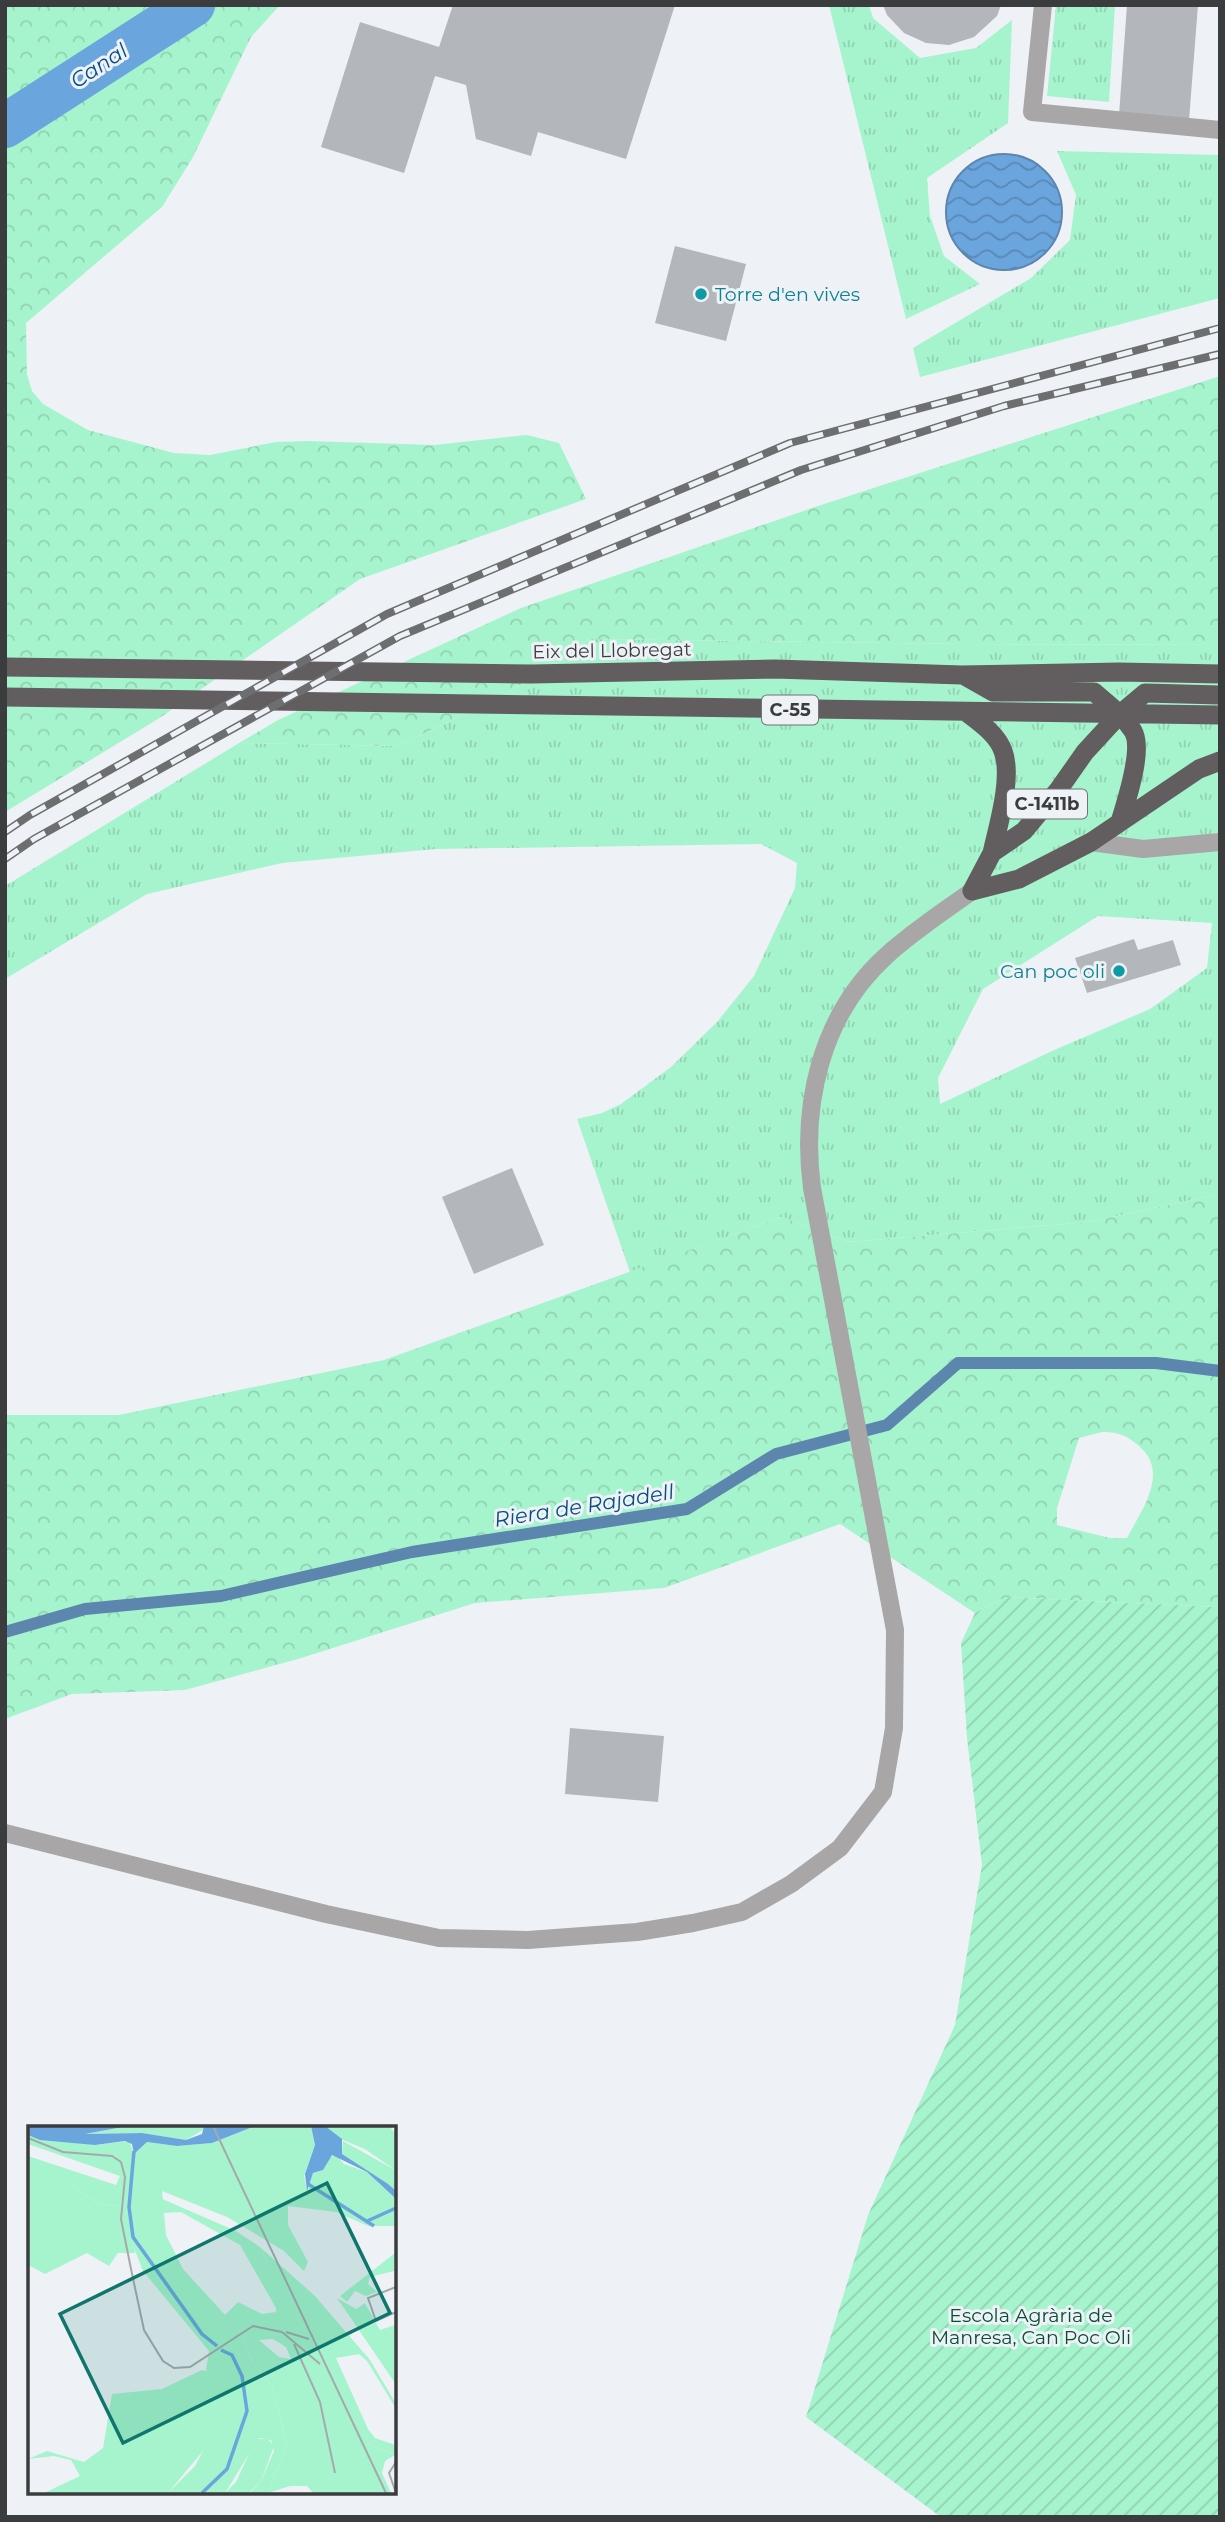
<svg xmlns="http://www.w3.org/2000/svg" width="1225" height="2522" viewBox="0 0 1225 2522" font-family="Montserrat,sans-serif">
	<defs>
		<pattern id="grass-tufts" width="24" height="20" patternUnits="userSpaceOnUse" patternTransform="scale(1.75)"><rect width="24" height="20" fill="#a6f4cd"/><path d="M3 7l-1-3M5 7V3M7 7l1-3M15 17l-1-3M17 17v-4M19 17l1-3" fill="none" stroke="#90d2b1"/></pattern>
		<pattern id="forest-crowns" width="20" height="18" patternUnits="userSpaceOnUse" patternTransform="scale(1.75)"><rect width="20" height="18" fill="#a6f4cd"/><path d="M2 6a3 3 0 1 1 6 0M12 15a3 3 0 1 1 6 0" fill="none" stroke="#90d2b1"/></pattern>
		<pattern id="garden-furrows" width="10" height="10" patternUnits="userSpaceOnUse" patternTransform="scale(1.75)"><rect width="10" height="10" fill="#a6f4cd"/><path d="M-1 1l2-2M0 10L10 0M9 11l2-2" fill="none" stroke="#90d2b1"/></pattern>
		<pattern id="water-waves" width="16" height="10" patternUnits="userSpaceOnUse" patternTransform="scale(1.75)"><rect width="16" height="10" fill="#6aa5dd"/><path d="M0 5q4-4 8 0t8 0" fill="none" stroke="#5888b4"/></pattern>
	</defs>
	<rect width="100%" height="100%" fill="#eef2f6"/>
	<path fill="url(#grass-tufts)" fill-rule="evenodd" d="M 829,5 L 869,5 L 873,18 L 920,58 L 976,48 L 1012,20 L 1008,123 L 927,178 L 930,216 L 944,256 L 980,284 L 906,319 Z
		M 1056,5 L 1115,5 L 1109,102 L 1047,96 Z
		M 1057,151 L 1220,155 L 1220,298 L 920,377 L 913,348 L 1031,278 L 1070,240 L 1076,195 Z
		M 589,639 L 963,644 L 1220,645 L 1220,1194 L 1088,1222 L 849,1242 L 782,1217 L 630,1272 L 577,1119 L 602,1113 L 621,1104 L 671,1067 L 717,1022 L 754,976 L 795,888 L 797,863 L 761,844 L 436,849 L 282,863 L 147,894 L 5,979 L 5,886 L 239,743 L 398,746 L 508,693 ZM 1098,916 L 1212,923 L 1207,968 L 1150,1009 L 1052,1051 L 940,1104 L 938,1078 L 983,989 Z"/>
	<path fill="url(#forest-crowns)" fill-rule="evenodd" d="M 5,5 L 280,5 L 251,37 L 193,157 L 162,207 L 26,323 L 27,374 L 32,391 L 43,404 L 88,430 L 174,453 L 210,455 L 276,442 L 308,441 L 434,445 L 527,435 L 559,443 L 586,499 L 360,579 L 158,719 L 5,812 Z
		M 1220,376 L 1220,645 L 963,644 L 589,639 L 508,693 L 398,746 L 239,743 L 278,720 L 521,608 L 821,505 Z
		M 1220,1194 L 1220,1607 L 1006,1597 L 975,1613 L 840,1524 L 664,1588 L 475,1603 L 298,1659 L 185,1690 L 72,1694 L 5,1719 L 5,1415 L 119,1415 L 384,1360 L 782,1217 L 849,1242 L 1088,1222 ZM 1102,1432 C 1120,1432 1128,1436 1141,1448 C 1169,1474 1141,1511 1127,1538 L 1110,1538 L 1057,1525 L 1057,1508 L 1079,1438 Z"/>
	<path fill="url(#garden-furrows)" d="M 1006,1597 L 1220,1607 L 1220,2517 L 941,2517 L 806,2417 L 868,2215 L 955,2025 L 982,1865 L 967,1738 L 961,1643 L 975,1613 Z"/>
	<path fill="url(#water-waves)" stroke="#5c86ad" stroke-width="2" d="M946 212a58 58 0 1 1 116 0a58 58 0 1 1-116 0Z"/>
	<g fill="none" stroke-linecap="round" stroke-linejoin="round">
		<path stroke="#5c86ad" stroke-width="12" d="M 5,1632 L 85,1609 L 221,1596 L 412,1552 L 687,1509 L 776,1454 L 887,1425 L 958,1363 L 1156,1363 L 1220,1371"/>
		<path stroke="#6aa5dd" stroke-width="44" d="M 5,126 L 193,5"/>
	</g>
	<path fill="#b3b6ba" d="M 453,5 L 675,5 L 626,159 L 538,132 L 531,156 L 476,139 L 466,85 L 435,76 L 404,173 L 321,147 L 360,22 L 439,47 Z
		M 883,5 L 1001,5 L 997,16 L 974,37 L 949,45 L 926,43 L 904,33 L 887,15 Z
		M 1127,5 L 1198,5 L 1189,120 L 1119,115 Z
		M 675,246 L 746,264 L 726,341 L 655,323 Z
		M 1134,939 L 1138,950 L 1173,940 L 1181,965 L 1087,993 L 1075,958 Z
		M 512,1168 L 544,1245 L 474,1274 L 442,1197 Z
		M 570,1728 L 664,1736 L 658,1802 L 565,1794 Z"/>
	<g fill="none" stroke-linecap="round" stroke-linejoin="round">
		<path stroke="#a8a6a6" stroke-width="18" d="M 1043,5 L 1032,112 L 1220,130"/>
		<path stroke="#a8a6a6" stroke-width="18" d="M 1091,842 L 1143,849 L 1220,842"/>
		<path stroke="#a8a6a6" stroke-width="18" d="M 5,1833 L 326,1914 L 439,1938 L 528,1940 L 637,1932 L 693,1923 L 742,1912 L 791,1884 L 840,1848 L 883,1792 L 894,1728 L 895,1630 L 812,1188 C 801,1104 821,1015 886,956 C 912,932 943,912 972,891"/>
		<path stroke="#625d5e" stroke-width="19" d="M 5,667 L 532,674 L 775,669 L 962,675 L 1119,672 L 1220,674
			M 963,675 L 993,692 L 1094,692 C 1108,704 1123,715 1133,731 C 1144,749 1126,802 1120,822
			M 5,697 L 1220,715
			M 966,712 C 979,722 997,734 1003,751 C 1013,777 998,826 992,853
			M 972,891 L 992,853 L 1024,831 L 1059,789 L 1085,752 L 1120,714 L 1145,693 L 1220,695
			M 972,891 L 1019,879 L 1091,842 L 1199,769 L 1220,761"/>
		<defs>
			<path id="rail" d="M 5,832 L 30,815 L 387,614 L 790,443 L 1220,328
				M 5,859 L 34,839 L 400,636 L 801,470 L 1004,406 L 1220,354"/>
		</defs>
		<use href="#rail" stroke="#6c6e70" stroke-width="8"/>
		<use href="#rail" stroke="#eef2f6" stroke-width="5" stroke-dasharray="16" stroke-linecap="butt"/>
	</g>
	<g fill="#0f9aa8" stroke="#eef2f6" stroke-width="2.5">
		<circle cx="701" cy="294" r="7"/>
		<circle cx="1119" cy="971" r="7"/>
	</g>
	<g text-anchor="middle" stroke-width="6" stroke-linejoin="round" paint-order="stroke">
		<g fill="#eef2f6" stroke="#717374" stroke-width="2">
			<rect x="762" y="695.5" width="56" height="29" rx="5"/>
			<rect x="1007" y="789.5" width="80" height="29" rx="5"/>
		</g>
		<g font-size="18" font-weight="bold" fill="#3b3c3d">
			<text x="790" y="716">C-55</text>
			<text x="1047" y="810">C-1411b</text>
		</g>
		<g font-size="19" fill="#0d838f" stroke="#eef2f6" text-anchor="start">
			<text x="715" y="301">Torre d'en vives</text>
			<text x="1105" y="978" text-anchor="end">Can poc oli</text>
		</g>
		<g font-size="19" fill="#3b3c3d" stroke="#eef2f6">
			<text transform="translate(612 650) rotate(-1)" y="7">Eix del Llobregat</text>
		</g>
		<g font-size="19" fill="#074f35" stroke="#eef2f6">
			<text x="1031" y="2322">Escola Agrària de<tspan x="1031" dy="22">Manresa, Can Poc Oli</tspan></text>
		</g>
		<g font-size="21" font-style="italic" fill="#074e81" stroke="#eef2f6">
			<text transform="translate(99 66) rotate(-33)" y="7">Canal</text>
			<text transform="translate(584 1506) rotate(-9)" y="7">Riera de Rajadell</text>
		</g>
	</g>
	<g transform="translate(28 2126)">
		<rect width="368" height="368" fill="#eef2f6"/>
		<path d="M 297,0 L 361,0 L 367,7 L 367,44 L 337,23 L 305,10 ZM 14,55 L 39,56 L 71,78 L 98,81 L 107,127 L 90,127 L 81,140 L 59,127 L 17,148 L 0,139 L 0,57 ZM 132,72 L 208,105 L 232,121 L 240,138 L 261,153 L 342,319 L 367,329 L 357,335 L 354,347 L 363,367 L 285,367 L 279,360 L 262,360 L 240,367 L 259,319 L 244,260 L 225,236 L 210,203 L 196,190 L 210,176 L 234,188 L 248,186 L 248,182 L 212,119 L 153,86 L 135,87 ZM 245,213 L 258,221 L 263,233 L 251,231 L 231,214 ZM 367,127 L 366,145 L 342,151 L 340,158 L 349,166 L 338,170 L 327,165 L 319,176 L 312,170 ZM 309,172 L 328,183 L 337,177 L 352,204 L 367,199 L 367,257 ZM 228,313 L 240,313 L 246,320 L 233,355 L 221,367 L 197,367 L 208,356 Z" fill="#a6f4cd" fill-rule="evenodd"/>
		<path d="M 100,0 L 176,0 L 178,2 L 158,14 L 114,7 L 56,8 ZM 227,0 L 283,0 L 287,19 L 276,50 L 279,64 L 285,47 L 295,44 L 301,31 L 308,29 L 316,38 L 339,46 L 367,72 L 367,100 L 340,100 L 308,86 L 260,80 L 260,99 L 280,136 L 276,145 L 256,125 L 199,91 L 134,65 L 138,109 L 155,143 L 210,203 L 225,236 L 244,260 L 259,319 L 240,367 L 222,367 L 233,355 L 246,325 L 243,314 L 231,312 L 197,367 L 140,367 L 167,340 L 197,283 L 178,244 L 181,225 L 115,145 L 101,109 L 98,81 L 71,78 L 39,56 L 0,57 L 0,30 L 88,59 L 92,50 L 0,18 L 0,9 L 67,19 L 101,15 L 106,28 L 119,16 L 149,20 L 184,17 ZM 315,15 L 367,44 L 367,64 L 314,28 ZM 232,121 L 287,170 L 342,234 L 367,276 L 367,281 L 339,235 L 331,228 L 308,232 L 340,303 L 347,312 L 367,319 L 367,329 L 342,319 L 251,147 L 240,138 Z" fill="#a6f4cd"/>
		<path d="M 174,244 L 181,246 L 197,283 L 193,303 L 140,367 L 16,367 L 52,350 L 43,334 L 26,330 L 0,333 L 19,325 L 56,336 L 75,322 L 84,268 L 134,263 Z" fill="#a6f4cd"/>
		<path d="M 0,0 L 100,0 L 57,8 L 114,7 L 158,14 L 174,8 L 176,0 L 227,0 L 184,17 L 149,20 L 119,16 L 106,28 L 104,18 L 97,15 L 67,19 L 12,14 L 0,9 ZM 283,0 L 297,0 L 314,13 L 314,28 L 360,58 L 367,64 L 367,72 L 339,46 L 304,29 L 295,44 L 285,47 L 279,65 L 277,48 L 287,19 Z" fill="#6aa5dd"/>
		<path fill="none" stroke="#6aa5dd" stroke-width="3.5" d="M 106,25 L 101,81 L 105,111 L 174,208 L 189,220M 280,58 L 346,100M 337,96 L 368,82M 174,367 L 199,343 L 219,285 L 214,250 L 204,229 L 193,224"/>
		<path fill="none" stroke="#a6a9ac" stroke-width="2" d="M 185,0 L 358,367M 0,12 L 35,26 L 84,30 L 93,36 L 97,51 L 93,93 L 103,143 L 116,204 L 135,235 L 146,242 L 162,241 L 225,200 L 254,206M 368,161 L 340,172 L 348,195 L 368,186M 254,206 L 292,238M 258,206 L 281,213M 266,218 L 292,276 L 307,347M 368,336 L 361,347 L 368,367"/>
		<path fill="#0f766e" fill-opacity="0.15" stroke="#0f766e" stroke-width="3.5" d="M 299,57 L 362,187 L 95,317 L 32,188 Z"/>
		<rect width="368" height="368" fill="none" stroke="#3b3c3d" stroke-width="3.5"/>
	</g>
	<rect width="1225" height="2522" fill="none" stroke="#3b3c3d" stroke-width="14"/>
</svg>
